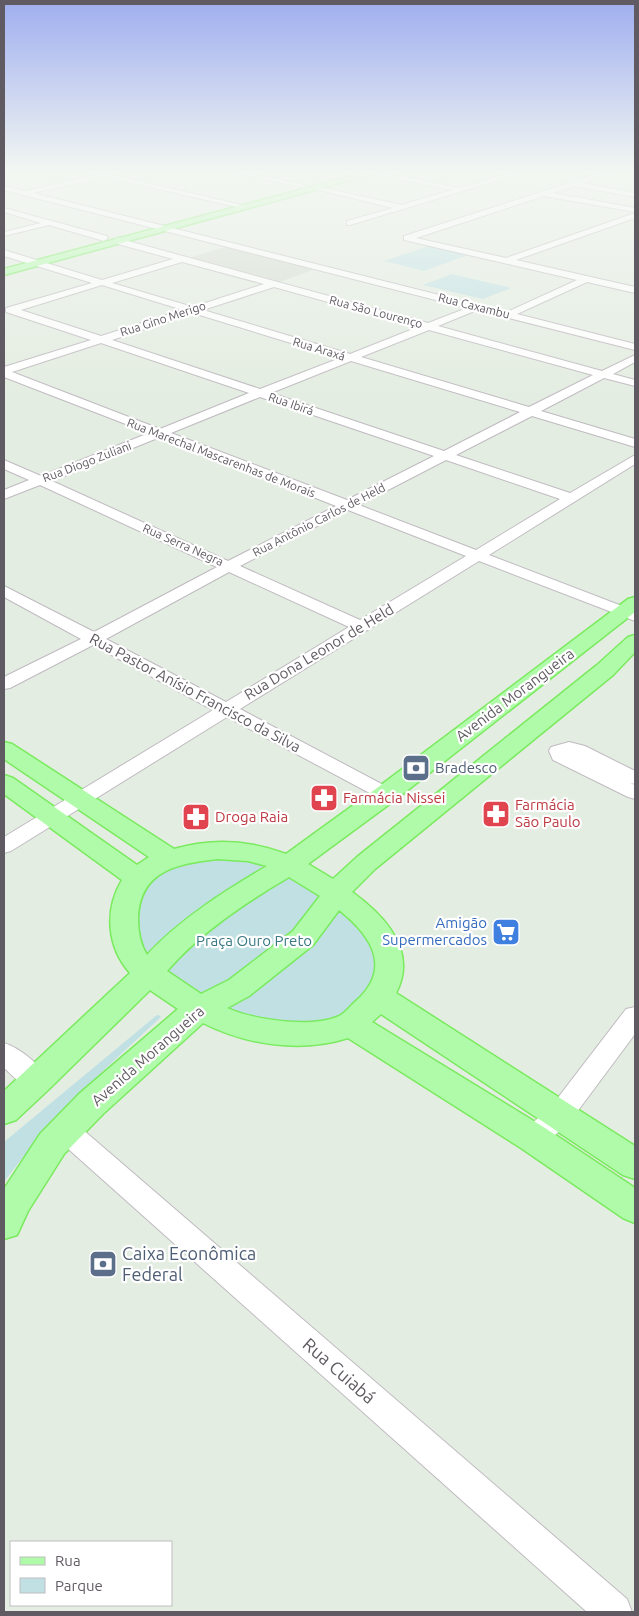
<svg xmlns="http://www.w3.org/2000/svg" width="639" height="1616" viewBox="0 0 639 1616" font-family="Ubuntu,sans-serif">
	<rect width="100%" height="100%" fill="#e4ede2"/>
	<path fill="#d3dcd0" d="M 232,245 L 321,267 L 274,284 L 182,260 Z"/>
	<path fill="#c0e0e3" d="M 429,246 L 468,255 L 424,271 L 384,261 Z
		M 452,274 L 511,288 L 483,299 L 423,285 Z
		M 242,851 L 336,894 L 390,964 L 350,1024 L 253,1030 L 136,961 L 136,877 L 152,867 Z
		M 157,1015 L 161,1016 L 159,1019 C 101,1072 51,1119 4,1182 L 4,1142 Z"/>
	<g fill="none" stroke-linecap="round" stroke-linejoin="round">
		<defs>
			<path id="minor" d="M 92,173 L 113,173 L 113,175 L 250,207 L 246,209 L 105,177 L 33,193 L 507,312 L 577,280 L 404,240 L 404,236 L 600,173 L 611,173 L 583,183 L 635,193 L 635,197 L 575,186 L 553,193 L 635,208 L 635,212 L 544,196 L 416,238 L 506,258 L 635,213 L 635,218 L 516,260 L 635,287 L 635,293 L 587,282 L 517,314 L 635,344 L 635,350 L 477,310 L 438,326 L 602,371 L 635,355 L 635,362 L 613,374 L 635,380 L 635,386 L 604,378 L 541,411 L 635,439 L 635,447 L 532,416 L 456,455 L 570,493 L 635,455 L 635,464 L 489,555 L 635,611 L 635,621 L 479,561 L 240,709 L 393,790 L 396,794 L 393,798 L 386,800 L 379,798 L 227,717 L 11,851 L 4,853 L 4,837 L 213,710 L 93,645 L 10,688 L 4,689 L 4,677 L 81,639 L 4,597 L 4,586 L 94,632 L 217,567 L 40,485 L 4,499 L 4,490 L 29,480 L 4,469 L 4,460 L 41,476 L 149,433 L 4,377 L 4,367 L 91,340 L 6,312 L 6,308 L 92,283 L 4,256 L 4,250 L 102,280 L 173,259 L 114,243 L 113,241 L 117,238 L 428,323 L 467,308 L 4,190 L 4,186 L 25,191 L 96,175 ZM 182,262 L 264,284 L 193,307 L 112,283 ZM 102,285 L 183,310 L 101,336 L 21,310 ZM 274,287 L 418,327 L 350,354 L 203,310 ZM 193,313 L 340,358 L 260,389 L 112,340 ZM 429,330 L 593,375 L 529,407 L 361,357 ZM 101,343 L 249,393 L 160,429 L 12,372 ZM 351,361 L 520,412 L 444,451 L 271,393 ZM 260,397 L 434,456 L 347,500 L 171,433 ZM 160,437 L 336,506 L 228,561 L 52,481 ZM 446,460 L 560,499 L 476,550 L 359,505 ZM 348,510 L 466,556 L 360,620 L 240,566 ZM 229,572 L 349,627 L 226,702 L 106,639 Z
				M 236,173 L 250,173 L 308,186 L 304,188 Z
				M 369,173 L 384,173 L 460,188 L 511,173 L 522,173 L 350,225 L 347,225 L 347,221 L 393,208 L 311,188 L 315,186 L 401,205 L 452,190 Z
				M 4,208 L 107,236 L 108,238 L 104,241 L 49,225 L 4,236 L 4,232 L 41,223 L 4,212 Z
				M 569,742 L 585,746 L 635,771 L 635,784 L 630,783 L 635,785 L 635,799 L 628,797 L 553,760 L 549,751 L 551,747 Z
				M 635,1007 L 635,1034 L 568,1124 L 542,1146 L 533,1149 L 524,1146 L 520,1138 L 524,1130 L 550,1108 L 626,1009 Z
				M 4,1043 C 20,1048 42,1066 50,1081 L 46,1088 C 28,1095 17,1079 4,1068 Z
				M 65,1119 L 74,1122 L 627,1599 L 632,1612 L 587,1612 L 56,1138 L 52,1130 L 56,1122 Z"/>
			<path id="major" d="M 363,173 L 377,173 L 4,275 L 4,269 Z
				M 635,597 L 635,612 L 395,800 L 308,864 L 333,879 L 357,857 L 597,665 L 628,637 L 635,635 L 635,652 L 613,675 L 375,869 L 352,892 C 385,916 418,951 396,993 L 635,1146 L 635,1179 L 623,1175 L 381,1014 L 372,1022 L 545,1128 L 635,1188 L 635,1223 L 623,1218 L 521,1148 L 348,1038 C 300,1053 247,1045 203,1023 L 103,1114 L 64,1154 L 28,1211 L 17,1235 L 4,1239 L 4,1189 L 40,1134 L 79,1094 L 178,1009 L 150,990 L 48,1090 L 16,1120 L 4,1124 L 4,1091 L 130,973 C 107,947 104,910 122,880 L 4,794 L 4,775 L 13,778 L 137,865 L 149,857 L 4,759 L 4,742 L 12,744 L 174,849 C 212,838 249,840 286,854 L 377,788 L 628,599 ZM 217,859 L 248,861 L 267,866 C 225,891 180,919 147,955 C 140,944 138,931 138,918 C 140,870 177,864 217,859 ZM 289,877 L 320,896 L 293,931 L 229,980 L 201,994 L 167,971 C 200,933 245,903 289,877 ZM 339,910 C 372,936 393,969 355,1002 C 349,1007 345,1014 337,1017 C 309,1028 254,1020 227,1008 L 249,996 L 313,945 Z"/>
		</defs>
		<use href="#minor" stroke="#bfbac0" stroke-width="2"/>
		<use href="#major" stroke="#7aea5e" stroke-width="3"/>
		<use href="#minor" fill="#fff" fill-rule="evenodd"/>
		<use href="#major" fill="#b0fba9" fill-rule="evenodd"/>
	</g>
	<linearGradient id="sky" x2="0" y2="1"><stop stop-color="#9faeef"/><stop offset="0.43" stop-color="#f3f7f2"/><stop offset="1" stop-color="#f3f7f2" stop-opacity="0"/></linearGradient>
	<rect width="639" height="399" fill="url(#sky)"/>
	<defs>
		<symbol id="bank-square" viewBox="-11 -11 22 22"><rect x="-9" y="-9" width="18" height="18" rx="4" fill="#5c6f8a" stroke="#fff"/><path d="M-6-4H6V4H-6ZM0-2.3a2.3 2.3 0 1 0 0 4.6a2.3 2.3 0 1 0 0-4.6Z" fill="#fff"/></symbol>
		<symbol id="pharmacy-square" viewBox="-11 -11 22 22"><rect x="-9" y="-9" width="18" height="18" rx="4" fill="#e0444e" stroke="#fff"/><path d="M-2-6h4v4h4v4h-4v4h-4v-4h-4v-4h4Z" fill="#fff"/></symbol>
		<symbol id="supermarket-square" viewBox="-11 -11 22 22"><rect x="-9" y="-9" width="18" height="18" rx="4" fill="#3f7fe0" stroke="#fff"/><path d="M-6-5.5h2.5l.6 2H6L4.5 2H-2.5L-4.4-4H-6ZM-1.5 3.2a1.3 1.3 0 1 0 .1 0ZM3 3.2a1.3 1.3 0 1 0 .1 0Z" fill="#fff"/></symbol>
	</defs>
	<g fill-rule="evenodd">
		<use href="#bank-square" x="400" y="752" width="32" height="32"/>
		<use href="#pharmacy-square" x="308" y="782" width="32" height="32"/>
		<use href="#pharmacy-square" x="480" y="798" width="32" height="32"/>
		<use href="#pharmacy-square" x="180" y="801" width="32" height="32"/>
		<use href="#supermarket-square" x="490" y="916" width="32" height="32"/>
		<use href="#bank-square" x="87" y="1248" width="32" height="32"/>
	</g>
	<g text-anchor="middle" stroke-width="4.5" stroke-linejoin="round" paint-order="stroke">
		<g font-size="12" fill="#605b62" stroke="#fff">
			<text transform="translate(474 306) rotate(14)" y="4">Rua Caxambu</text>
			<text transform="translate(376 312) rotate(15)" y="4">Rua São Lourenço</text>
			<text transform="translate(163 319) rotate(-18)" y="4">Rua Gino Merigo</text>
			<text transform="translate(319 349) rotate(17)" y="4">Rua Araxá</text>
			<text transform="translate(291 404) rotate(19)" y="4">Rua Ibirá</text>
			<text transform="translate(221 458) rotate(21)" y="4">Rua Marechal Mascarenhas de Morais</text>
			<text transform="translate(87 462) rotate(-21)" y="4">Rua Diogo Zuliani</text>
			<text transform="translate(319 520) rotate(-27)" y="4">Rua Antônio Carlos de Held</text>
			<text transform="translate(183 545) rotate(24)" y="4">Rua Serra Negra</text>
		</g>
		<g font-size="15" fill="#605b62" stroke="#fff">
			<text transform="translate(319 652) rotate(-31)" y="5">Rua Dona Leonor de Held</text>
			<text transform="translate(195 693) rotate(28)" y="5">Rua Pastor Anísio Francisco da Silva</text>
			<text transform="translate(515 695) rotate(-37)" y="5">Avenida Morangueira</text>
			<text transform="translate(148 1056) rotate(-41)" y="5">Avenida Morangueira</text>
		</g>
		<g font-size="15" fill="#4e5e75" stroke="#fff" text-anchor="start">
			<text x="435" y="773">Bradesco</text>
		</g>
		<g font-size="15" fill="#be3a42" stroke="#fff" text-anchor="start">
			<text x="343" y="803">Farmácia Nissei</text>
			<text x="515" y="810">Farmácia<tspan x="515" dy="17">São Paulo</tspan></text>
			<text x="215" y="822">Droga Raia</text>
		</g>
		<g font-size="15" fill="#366cbe" stroke="#fff" text-anchor="end">
			<text x="487" y="928">Amigão<tspan x="487" dy="17">Supermercados</tspan></text>
		</g>
		<g font-size="15" fill="#397983" stroke="#fff">
			<text x="254" y="946">Praça Ouro Preto</text>
		</g>
		<g font-size="18" fill="#4e5e75" stroke="#fff" text-anchor="start">
			<text x="122" y="1260">Caixa Econômica<tspan x="122" dy="21">Federal</tspan></text>
		</g>
		<g font-size="18" fill="#605b62" stroke="#fff">
			<text transform="translate(339 1371) rotate(41)" y="6">Rua Cuiabá</text>
		</g>
	</g>
	<rect width="639" height="1616" fill="none" stroke="#605b62" stroke-width="10"/>
	<rect x="10" y="1541" width="162" height="65" fill="#ffffff" stroke="#bfbdc0"/>
	<rect x="20" y="1557" width="25" height="8" fill="#b0fba9" stroke="#bfbdc0"/>
	<text x="55" y="1566" font-size="15" fill="#605b62">Rua</text>
	<rect x="20" y="1578" width="25" height="15" fill="#c0e0e3" stroke="#bfbdc0"/>
	<text x="55" y="1591" font-size="15" fill="#605b62">Parque</text>
</svg>
